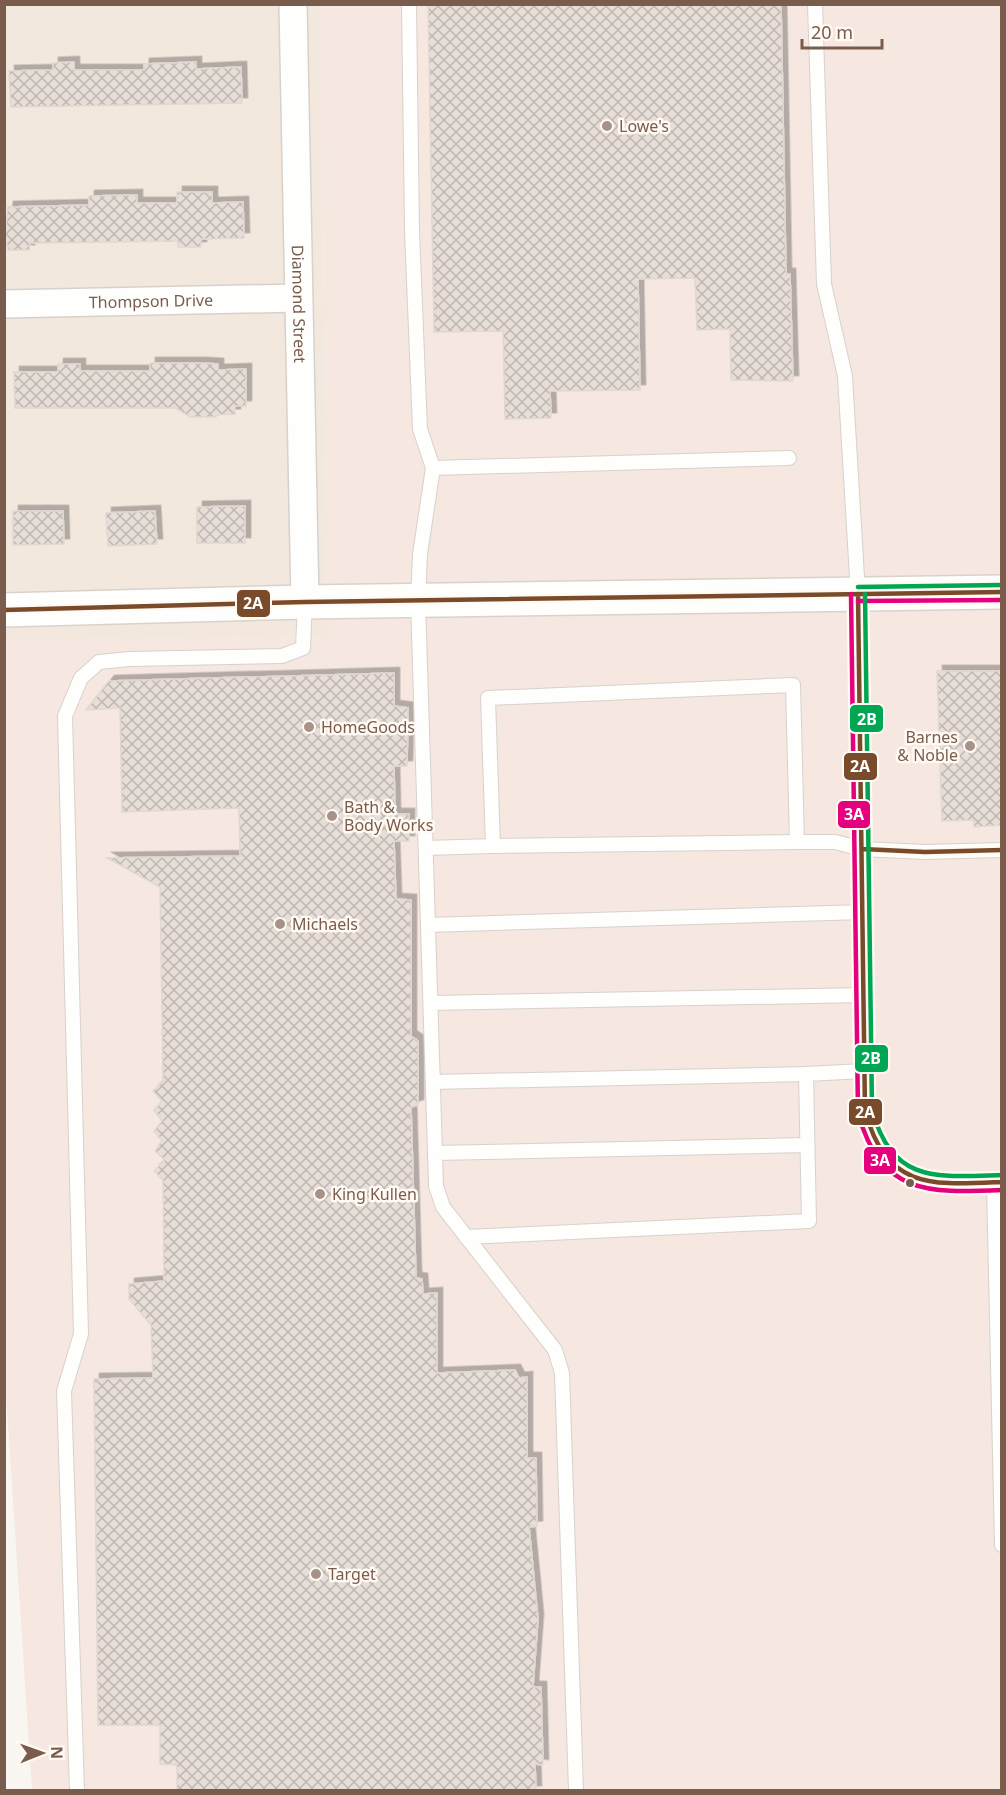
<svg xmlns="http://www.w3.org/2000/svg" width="1006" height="1795" viewBox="0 0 1006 1795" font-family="'Noto Sans',sans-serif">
	<defs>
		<pattern id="building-cross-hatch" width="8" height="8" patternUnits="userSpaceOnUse" patternTransform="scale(1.5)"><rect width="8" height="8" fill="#e6ded7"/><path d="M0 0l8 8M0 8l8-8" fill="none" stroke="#bfb7b1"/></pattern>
		<filter id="shadow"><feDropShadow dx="5.5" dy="-5.5" stdDeviation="0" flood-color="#0004"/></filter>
	</defs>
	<rect width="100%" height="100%" fill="#f9f5f0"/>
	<path fill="#f2e8de" d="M 4,5 L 321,5 L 327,636 L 5,641 Z"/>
	<path fill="#f6e8e1" d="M 321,5 L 1001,5 L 1001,1790 L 32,1790 L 6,1394 L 4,641 L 327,636 Z"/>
	<path fill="url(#building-cross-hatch)" stroke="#e2d8d2" stroke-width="1.5" filter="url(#shadow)" d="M 428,4 L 781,4 L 786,274 L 790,274 L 793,381 L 731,380 L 730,329 L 697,330 L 695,278 L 638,279 L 640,390 L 550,391 L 551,418 L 505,419 L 503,331 L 434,332 Z
		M 74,62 L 74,70 L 144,70 L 144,64 L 196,62 L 196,69 L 241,67 L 242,103 L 11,107 L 9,71 L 53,70 L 53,63 Z
		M 177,192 L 212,192 L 212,203 L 243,202 L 244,238 L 201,239 L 201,247 L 178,247 L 178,241 L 30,243 L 29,250 L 8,250 L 8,245 L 4,245 L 8,207 L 89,205 L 89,196 L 137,195 L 137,203 L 177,203 Z
		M 150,363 L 201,363 L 218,364 L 218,370 L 246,369 L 246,406 L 235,406 L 235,414 L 216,415 L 216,417 L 190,417 L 176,408 L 15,408 L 14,372 L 58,372 L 58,364 L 80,364 L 80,371 L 150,371 Z
		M 245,506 L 245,543 L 197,543 L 197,507 Z
		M 13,511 L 63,511 L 64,544 L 13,545 Z
		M 155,511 L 157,544 L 108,546 L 106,513 Z
		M 937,671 L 1002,671 L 1002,825 L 974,827 L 974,820 L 942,821 Z
		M 394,673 L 394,706 L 408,708 L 407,766 L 394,766 L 395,814 L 409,814 L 409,841 L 394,841 L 396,899 L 411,900 L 411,1036 L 418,1041 L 418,1105 L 411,1107 L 416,1278 L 422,1279 L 423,1294 L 437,1293 L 437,1373 L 515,1370 L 519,1378 L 527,1377 L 527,1458 L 536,1458 L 537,1526 L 529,1527 L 538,1619 L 533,1687 L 541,1687 L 543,1765 L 535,1764 L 536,1791 L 177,1791 L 177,1765 L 160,1764 L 160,1725 L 98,1725 L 94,1379 L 153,1378 L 151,1325 L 129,1299 L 129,1284 L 164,1281 L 163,1180 L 154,1171 L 165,1160 L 155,1151 L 162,1141 L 154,1131 L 162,1121 L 154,1110 L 162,1101 L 153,1091 L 163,1081 L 160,887 L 107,858 L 240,856 L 239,808 L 122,812 L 120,708 L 86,710 L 109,681 Z"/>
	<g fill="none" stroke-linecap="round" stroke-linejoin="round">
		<defs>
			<path id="lane" d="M 409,4 L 412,231 L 420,429 L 433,468
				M 815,4 L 824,284 L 845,376 L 858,594 L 865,1111 C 879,1190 936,1185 1002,1182
				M 797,842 L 493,846 L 488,698 L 793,685 L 797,842 L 835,842 L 862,849 L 925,852 L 1002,850
				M 426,848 L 493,846
				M 428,925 L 863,912
				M 430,1003 L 864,995
				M 806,1074 L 864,1071
				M 433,1082 L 806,1074 L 809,1221 L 466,1237
				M 435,1153 L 807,1145
				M 994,1183 L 1002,1545
				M 77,1790 L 64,1391 L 81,1334 L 65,716 L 81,678 L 99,662 L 129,659 L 282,656 L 303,648 L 305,602
				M 576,1790 L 562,1373 L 555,1350 L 443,1207 L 436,1186 L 418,601 L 420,554 L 433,468 L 789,458"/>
			<g id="street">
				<path id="s1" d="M 293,4 L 305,602"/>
				<path id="s2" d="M 4,304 L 298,298"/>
			</g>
			<path id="secondary" d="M 4,610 L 305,602 L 1002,592"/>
		</defs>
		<use href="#lane" stroke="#d7d1cb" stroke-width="16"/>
		<use href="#street" stroke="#d7d1cb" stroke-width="30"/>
		<use href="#secondary" stroke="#d9d2cb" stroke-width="36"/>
		<use href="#lane" stroke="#fefefd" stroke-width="14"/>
		<use href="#street" stroke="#fefefd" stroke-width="27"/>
		<use href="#secondary" stroke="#fefefd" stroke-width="33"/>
		<defs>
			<path id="bus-1" d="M 858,594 L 865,1111 C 887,1190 931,1185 1002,1182
				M 4,610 L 305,602 L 1002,592
				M 862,849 L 925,852 L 1002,850"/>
			<path id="bus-2" d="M 851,594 L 858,1113 C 881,1195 927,1193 1002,1190
				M 858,601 L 1002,600"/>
			<path id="bus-3" d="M 858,587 L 1002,585
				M 865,594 L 872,1110 C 893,1184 936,1177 1002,1175"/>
		</defs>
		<use href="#bus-1" stroke="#fffaf3" stroke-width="9"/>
		<use href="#bus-2" stroke="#fffaf3" stroke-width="9"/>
		<use href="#bus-3" stroke="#fffaf3" stroke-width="9"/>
		<use href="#bus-1" stroke="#7a4b2a" stroke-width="4.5"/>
		<use href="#bus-2" stroke="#e5007d" stroke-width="4.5"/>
		<use href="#bus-3" stroke="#00a651" stroke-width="4.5"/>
	</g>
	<g fill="#a69286" stroke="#fffaf3" stroke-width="2">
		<circle cx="607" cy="126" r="6"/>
		<circle cx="309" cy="727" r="6"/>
		<circle cx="970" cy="746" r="6"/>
		<circle cx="332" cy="816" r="6"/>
		<circle cx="280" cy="924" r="6"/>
		<circle cx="320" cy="1194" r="6"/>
		<circle cx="316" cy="1574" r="6"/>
	</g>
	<circle fill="#7a5c4d" stroke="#fffaf3" stroke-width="2" cx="910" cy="1183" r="5"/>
	<g text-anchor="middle" stroke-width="5" stroke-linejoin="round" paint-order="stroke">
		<g font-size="16" fill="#7a5c4d" stroke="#fffaf3" text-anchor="start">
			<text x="619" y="132">Lowe's</text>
			<text x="321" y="733">HomeGoods</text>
			<text x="958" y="743" text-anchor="end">Barnes<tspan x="958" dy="18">&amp; Noble</tspan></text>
			<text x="344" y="813">Bath &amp;<tspan x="344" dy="18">Body Works</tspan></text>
			<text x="292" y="930">Michaels</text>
			<text x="332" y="1200">King Kullen</text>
			<text x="328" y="1580">Target</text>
		</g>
		<g font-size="16" fill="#7a5c4d" stroke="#fffaf3">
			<text dy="6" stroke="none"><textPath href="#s2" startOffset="147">Thompson Drive</textPath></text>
			<text dy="6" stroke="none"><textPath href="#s1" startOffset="300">Diamond Street</textPath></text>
		</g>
	</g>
	<g stroke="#fffaf3" stroke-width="2">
		<rect x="236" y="589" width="35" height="29" rx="6" fill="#7a4b2a"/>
		<rect x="849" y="704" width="35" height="29" rx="6" fill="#00a651"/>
		<rect x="843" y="752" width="35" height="29" rx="6" fill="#7a4b2a"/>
		<rect x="837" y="800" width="34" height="29" rx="6" fill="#e5007d"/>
		<rect x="854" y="1044" width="35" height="29" rx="6" fill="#00a651"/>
		<rect x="848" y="1098" width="35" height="28" rx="6" fill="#7a4b2a"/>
		<rect x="863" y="1146" width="34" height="29" rx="6" fill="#e5007d"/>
	</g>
	<g font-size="16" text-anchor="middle" font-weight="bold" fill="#fff">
		<text x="253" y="609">2A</text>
		<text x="867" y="725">2B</text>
		<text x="860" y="772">2A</text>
		<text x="854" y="820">3A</text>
		<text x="871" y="1064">2B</text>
		<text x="865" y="1118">2A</text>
		<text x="880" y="1166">3A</text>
	</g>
	<rect width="1006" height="1795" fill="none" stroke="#7a5c4d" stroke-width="12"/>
	<g transform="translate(42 1753) rotate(89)" stroke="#fffaf3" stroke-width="4.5" paint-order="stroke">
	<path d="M0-4.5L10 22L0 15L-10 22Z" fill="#7a5c4d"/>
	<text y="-9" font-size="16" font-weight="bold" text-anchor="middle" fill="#7a5c4d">N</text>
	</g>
	<path d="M802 39v9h80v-9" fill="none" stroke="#7a5c4d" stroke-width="3"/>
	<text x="811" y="39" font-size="18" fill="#7a5c4d" stroke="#fffaf3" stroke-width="4.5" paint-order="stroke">20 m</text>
</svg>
